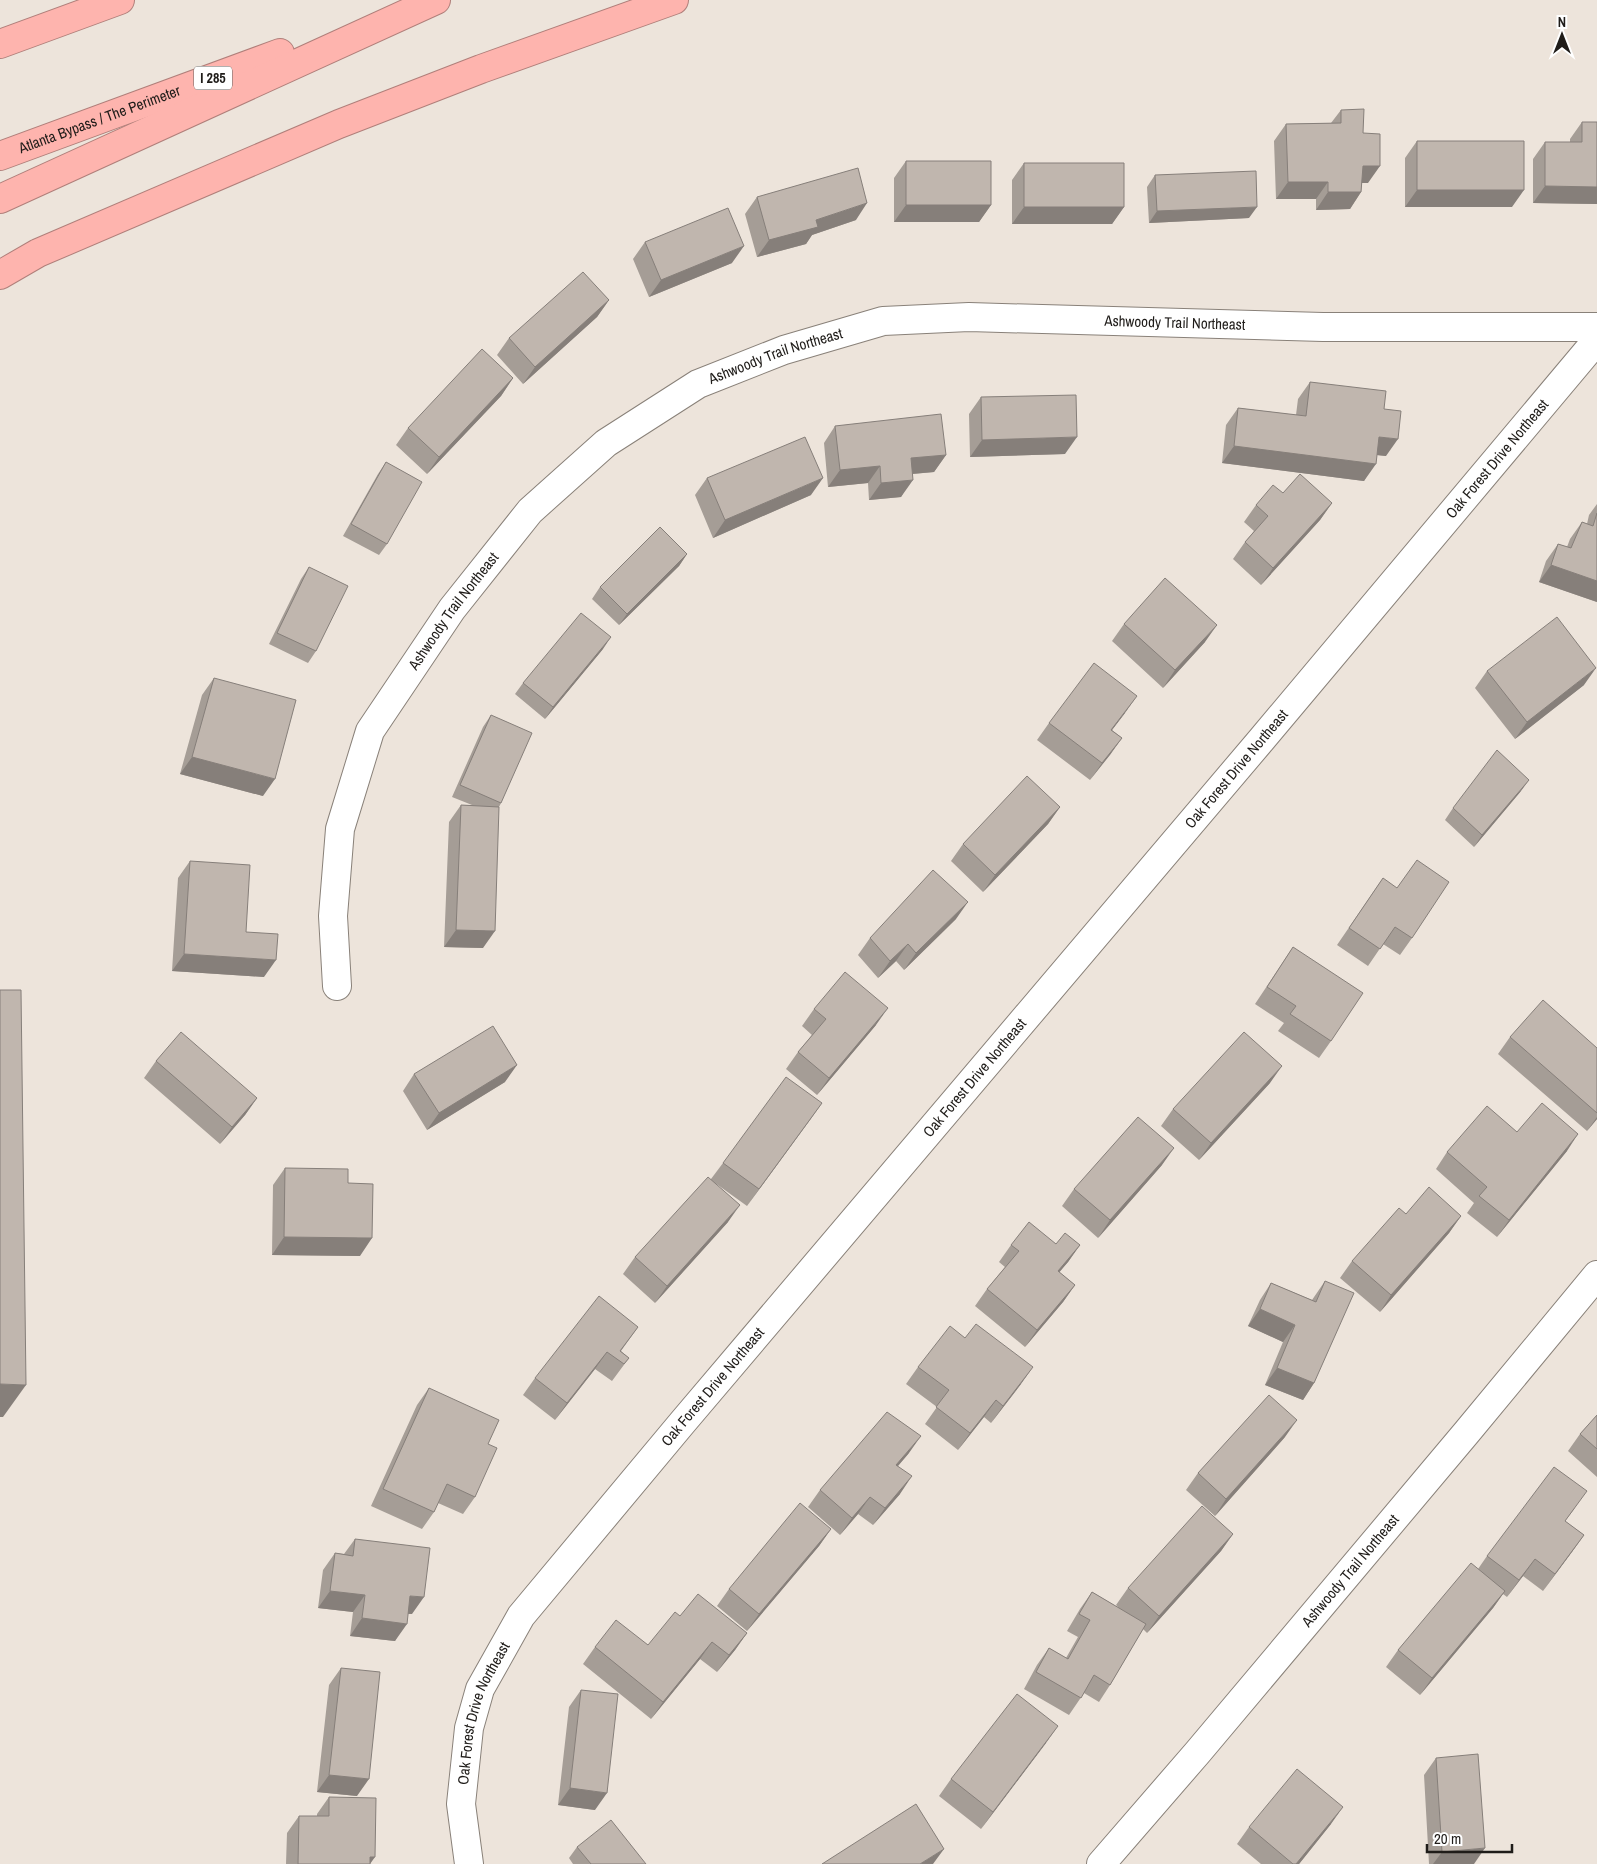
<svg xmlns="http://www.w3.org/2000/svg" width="1597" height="1864" viewBox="0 0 1597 1864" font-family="'Archivo Narrow',sans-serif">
	<rect width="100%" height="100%" fill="#ede4db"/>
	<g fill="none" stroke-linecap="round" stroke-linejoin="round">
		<defs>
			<g id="minor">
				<path id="s1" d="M 337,986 L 333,916 L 340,829 L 370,731 L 452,609 L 530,511 L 606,443 L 698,384 L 784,350 L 883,321 L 969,317 L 1323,327 L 1597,327"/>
				<path id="s2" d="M 469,1864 L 461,1804 L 469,1728 L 480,1689 L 521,1616 L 682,1423 L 1262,739 L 1597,340"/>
				<path id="s3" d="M 1101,1864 L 1198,1752 L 1467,1432 L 1597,1275"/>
			</g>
			<g id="motorway">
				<path d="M 0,44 L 120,0"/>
				<path id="s4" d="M 0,156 L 280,53"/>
				<path d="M 0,199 L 436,0"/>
				<path d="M 0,275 L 38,253 L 339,124 L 481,69 L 674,0"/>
			</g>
		</defs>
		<use href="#minor" stroke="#898179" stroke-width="30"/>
		<use href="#motorway" stroke="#b07f7a" stroke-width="30"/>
		<use href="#minor" stroke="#fff" stroke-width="28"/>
		<use href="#motorway" stroke="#feb4ae" stroke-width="28"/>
	</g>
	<path fill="#a59d96" d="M 1341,110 L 1363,133 L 1368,183 L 1362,183 L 1361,192 L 1350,209 L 1316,210 L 1316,199 L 1276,199 L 1274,141 L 1286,124 L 1331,123 Z
		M 1582,122 L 1597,204 L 1533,203 L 1533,159 L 1545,142 L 1570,142 L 1570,139 Z
		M 1417,141 L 1512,207 L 1405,207 L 1405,158 Z
		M 906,161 L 991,205 L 979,222 L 894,222 L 894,178 Z
		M 1024,163 L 1124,207 L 1112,224 L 1012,224 L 1012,180 Z
		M 1155,175 L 1249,218 L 1149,223 L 1147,187 Z
		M 757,197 L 856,220 L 812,235 L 806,244 L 757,257 L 745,214 Z
		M 645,242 L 732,263 L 649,297 L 633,259 Z
		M 609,300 L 597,317 L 523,384 L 497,355 L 509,338 Z
		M 513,378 L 501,396 L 427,474 L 396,445 L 408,428 Z
		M 1310,382 L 1384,409 L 1386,456 L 1377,455 L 1364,481 L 1222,463 L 1226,425 L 1238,408 L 1296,415 L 1298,399 Z
		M 981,397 L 1065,454 L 970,457 L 969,414 Z
		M 835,426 L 946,455 L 934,472 L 913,474 L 901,497 L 869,500 L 868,483 L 828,487 L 824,443 Z
		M 386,462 L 387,544 L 379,555 L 343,536 L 378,474 Z
		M 707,478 L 811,495 L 713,538 L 695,495 Z
		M 1283,493 L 1332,503 L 1320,520 L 1261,585 L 1233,559 L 1245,542 L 1254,531 L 1244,522 L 1256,505 Z
		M 1597,504 L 1597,602 L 1539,582 L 1546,561 L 1558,544 L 1567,547 L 1570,539 L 1582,522 L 1587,524 L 1589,515 Z
		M 687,554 L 679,566 L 619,625 L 592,599 L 600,587 Z
		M 309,567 L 316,651 L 308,663 L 269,644 L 301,579 Z
		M 1124,624 L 1205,642 L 1163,688 L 1112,641 Z
		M 603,649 L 545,719 L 515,694 L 523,683 Z
		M 1487,671 L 1584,685 L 1515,739 L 1475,688 Z
		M 214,678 L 263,796 L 180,774 L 202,695 Z
		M 1125,713 L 1112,730 L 1122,738 L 1090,780 L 1037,740 L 1049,723 Z
		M 491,715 L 501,803 L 499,807 L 483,948 L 444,947 L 449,822 L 461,805 L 472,805 L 452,797 L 483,727 Z
		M 1521,791 L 1474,847 L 1445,820 L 1453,808 Z
		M 1060,807 L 1048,824 L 983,892 L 951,861 L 963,844 Z
		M 190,861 L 246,932 L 264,977 L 172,971 L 178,878 Z
		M 1383,878 L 1412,938 L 1400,955 L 1383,944 L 1368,966 L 1337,945 Z
		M 956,919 L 904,970 L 896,961 L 878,978 L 858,955 L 870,938 Z
		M 1293,947 L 1331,1041 L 1319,1058 L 1278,1031 L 1284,1023 L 1255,1004 Z
		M 814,1009 L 876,1025 L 817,1095 L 786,1069 L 798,1052 L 812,1035 L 802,1026 Z
		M 1510,1037 L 1597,1048 L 1597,1119 L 1587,1131 L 1498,1054 Z
		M 156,1061 L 257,1098 L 245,1115 L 220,1144 L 144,1078 Z
		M 414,1074 L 505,1082 L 427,1130 L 403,1091 Z
		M 1270,1083 L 1199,1160 L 1161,1126 L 1173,1109 Z
		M 822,1103 L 747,1206 L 715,1183 L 728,1222 L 655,1303 L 623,1274 L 635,1257 L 711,1179 L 723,1163 Z
		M 1517,1132 L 1567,1151 L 1497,1237 L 1467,1213 L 1474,1203 L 1436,1169 L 1447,1152 Z
		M 1162,1165 L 1098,1238 L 1062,1206 L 1074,1189 Z
		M 285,1168 L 348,1183 L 360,1256 L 272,1255 L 273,1185 Z
		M 1406,1214 L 1461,1216 L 1449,1233 L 1380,1312 L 1340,1278 L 1352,1261 Z
		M 1056,1244 L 1080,1245 L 1068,1262 L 1059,1272 L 1075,1285 L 1063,1302 L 1025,1347 L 975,1306 L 987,1289 L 1005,1267 L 999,1262 L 1011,1245 Z
		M 1325,1281 L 1314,1383 L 1303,1400 L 1265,1385 L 1283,1342 L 1248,1326 L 1260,1300 L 1271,1283 L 1312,1300 Z
		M 638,1327 L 621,1351 L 629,1358 L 612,1381 L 595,1369 L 555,1420 L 523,1395 L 535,1378 Z
		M 918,1367 L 1021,1384 L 991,1423 L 984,1417 L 958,1450 L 925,1424 L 937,1407 L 906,1384 Z
		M 429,1388 L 488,1444 L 475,1497 L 463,1514 L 438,1503 L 434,1512 L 422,1529 L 371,1506 L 417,1405 Z
		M 1597,1415 L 1597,1477 L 1568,1451 L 1580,1434 Z
		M 1285,1437 L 1215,1516 L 1186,1490 L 1198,1473 Z
		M 909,1453 L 898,1466 L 900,1494 L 873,1525 L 858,1514 L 840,1535 L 808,1507 L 820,1490 Z
		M 1575,1508 L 1565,1521 L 1584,1535 L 1543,1591 L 1523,1576 L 1507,1597 L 1503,1594 L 1493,1608 L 1420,1695 L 1386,1667 L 1398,1650 L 1478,1569 L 1487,1556 Z
		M 831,1529 L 819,1546 L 747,1631 L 717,1606 L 729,1589 Z
		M 1233,1534 L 1221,1551 L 1147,1633 L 1143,1629 L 1110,1685 L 1099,1702 L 1084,1693 L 1069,1715 L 1024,1689 L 1037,1665 L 1049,1648 L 1066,1658 L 1078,1637 L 1067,1631 L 1080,1609 L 1092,1592 L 1119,1608 L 1116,1605 L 1128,1588 Z
		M 355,1539 L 412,1614 L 408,1614 L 395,1641 L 350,1636 L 353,1612 L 318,1608 L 323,1570 L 335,1553 L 344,1554 Z
		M 680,1616 L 747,1633 L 735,1650 L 717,1672 L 700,1659 L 651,1719 L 583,1664 L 595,1647 L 648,1645 Z
		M 341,1668 L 357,1796 L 317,1792 L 329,1685 Z
		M 581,1690 L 595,1810 L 558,1805 L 569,1707 Z
		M 1046,1743 L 981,1829 L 939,1796 L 951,1779 Z
		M 1436,1758 L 1474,1864 L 1429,1864 L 1424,1775 Z
		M 329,1797 L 370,1864 L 286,1864 L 287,1833 L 299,1816 L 317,1816 L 317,1814 Z
		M 1331,1824 L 1299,1864 L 1261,1864 L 1237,1844 L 1249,1827 Z
		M 577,1847 L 646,1864 L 573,1864 L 569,1858 Z"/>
	<path fill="#867f7a" d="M 1363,166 L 1380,166 L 1368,183 L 1351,183 Z
		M 1288,182 L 1328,182 L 1316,199 L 1276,199 Z
		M 1545,186 L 1597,187 L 1597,204 L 1533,203 Z
		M 1417,190 L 1524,190 L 1512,207 L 1405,207 Z
		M 1328,192 L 1361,192 L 1350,209 L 1316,210 Z
		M 867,203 L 856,220 L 812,235 L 806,244 L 757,257 L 769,240 L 816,220 Z
		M 906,205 L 991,205 L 979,222 L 894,222 Z
		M 1024,207 L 1124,207 L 1112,224 L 1012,224 Z
		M 1257,207 L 1249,218 L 1149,223 L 1157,211 Z
		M 744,246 L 732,263 L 649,297 L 661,280 Z
		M 609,300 L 597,317 L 523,384 L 535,367 Z
		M 513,378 L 501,396 L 427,474 L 439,457 Z
		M 1077,437 L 1065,454 L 970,457 L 982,440 Z
		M 1379,437 L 1398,439 L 1386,456 L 1367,454 Z
		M 1234,446 L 1376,464 L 1364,481 L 1222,463 Z
		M 946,455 L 934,472 L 899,475 L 911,458 Z
		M 880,466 L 868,483 L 828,487 L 840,470 Z
		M 823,478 L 811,495 L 713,538 L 725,520 Z
		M 913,480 L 901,497 L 869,500 L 881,483 Z
		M 1332,503 L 1320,520 L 1261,585 L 1273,568 Z
		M 687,554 L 679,566 L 619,625 L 627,614 Z
		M 1551,565 L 1597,581 L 1597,602 L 1539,582 Z
		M 1217,625 L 1205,642 L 1163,688 L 1175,670 Z
		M 611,637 L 603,649 L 545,719 L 553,707 Z
		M 1596,668 L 1584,685 L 1515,739 L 1527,722 Z
		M 1137,696 L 1125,713 L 1099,747 L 1111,730 Z
		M 1122,738 L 1110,755 L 1090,780 L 1102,763 Z
		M 192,757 L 275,779 L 263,796 L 180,774 Z
		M 1529,780 L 1521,791 L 1474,847 L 1482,835 Z
		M 1060,807 L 1048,824 L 983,892 L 995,875 Z
		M 968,902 L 956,919 L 904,970 L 916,953 Z
		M 456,930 L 495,931 L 483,948 L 444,947 Z
		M 908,944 L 896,961 L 878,978 L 890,961 Z
		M 184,954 L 276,960 L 264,977 L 172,971 Z
		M 888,1008 L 876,1025 L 817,1095 L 829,1078 Z
		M 517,1065 L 505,1082 L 427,1130 L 439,1113 Z
		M 1282,1066 L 1270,1083 L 1199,1160 L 1211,1143 Z
		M 257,1098 L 245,1115 L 220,1144 L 232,1127 Z
		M 822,1103 L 810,1120 L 747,1206 L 759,1189 Z
		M 1597,1117 L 1597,1119 L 1587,1131 Z
		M 1578,1134 L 1567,1151 L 1497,1237 L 1509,1220 Z
		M 1174,1148 L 1162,1165 L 1098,1238 L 1110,1220 Z
		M 740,1205 L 728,1222 L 655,1303 L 667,1286 Z
		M 1461,1216 L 1449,1233 L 1380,1312 L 1391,1295 Z
		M 284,1237 L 372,1238 L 360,1256 L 272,1255 Z
		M 1080,1245 L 1068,1262 L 1046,1288 L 1058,1271 Z
		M 1075,1285 L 1063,1302 L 1025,1347 L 1037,1330 Z
		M 1260,1309 L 1295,1325 L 1283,1342 L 1248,1326 Z
		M 607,1352 L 595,1369 L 555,1420 L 567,1403 Z
		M 1033,1367 L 1021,1384 L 991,1423 L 1003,1406 Z
		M 1277,1368 L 1314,1383 L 1303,1400 L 1265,1385 Z
		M 0,1384 L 26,1385 L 3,1417 L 0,1417 Z
		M 996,1400 L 984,1417 L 958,1450 L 970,1433 Z
		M 1297,1420 L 1285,1437 L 1215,1516 L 1226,1499 Z
		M 921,1436 L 909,1453 L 884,1482 L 896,1465 Z
		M 912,1476 L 900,1494 L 873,1525 L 885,1508 Z
		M 870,1497 L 858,1514 L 840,1535 L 852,1518 Z
		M 831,1529 L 819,1546 L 747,1631 L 759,1614 Z
		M 1233,1534 L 1221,1551 L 1147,1633 L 1159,1616 Z
		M 1584,1535 L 1572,1552 L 1543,1591 L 1555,1574 Z
		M 1535,1559 L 1523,1576 L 1507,1597 L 1519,1580 Z
		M 330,1591 L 365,1595 L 353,1612 L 318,1608 Z
		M 1505,1591 L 1493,1608 L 1420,1695 L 1432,1678 Z
		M 410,1596 L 424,1597 L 412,1614 L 398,1613 Z
		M 362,1618 L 407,1624 L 395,1641 L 350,1636 Z
		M 747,1633 L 735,1650 L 717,1672 L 729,1655 Z
		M 712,1642 L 700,1659 L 651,1719 L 663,1702 Z
		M 1058,1726 L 1046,1743 L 981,1829 L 993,1812 Z
		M 329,1775 L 369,1779 L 357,1796 L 317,1792 Z
		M 570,1788 L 607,1793 L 595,1810 L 558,1805 Z
		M 1343,1807 L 1331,1824 L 1299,1864 L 1296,1864 Z
		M 1485,1848 L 1474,1864 L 1433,1864 L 1442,1852 Z
		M 944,1849 L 933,1864 L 920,1864 Z
		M 370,1857 L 375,1857 L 370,1864 Z"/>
	<path fill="#c0b6ae" stroke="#867f7a" d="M 1364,109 L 1363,133 L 1380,134 L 1380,166 L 1363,166 L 1361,192 L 1328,192 L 1328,182 L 1288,182 L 1286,124 L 1341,123 L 1341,110 Z
		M 1582,122 L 1597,122 L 1597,187 L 1545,186 L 1545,142 L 1582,142 Z
		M 1417,141 L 1524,141 L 1524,190 L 1417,190 Z
		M 906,161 L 991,161 L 991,205 L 906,205 Z
		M 1024,163 L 1124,163 L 1124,207 L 1024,207 Z
		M 858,168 L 867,203 L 816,220 L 818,227 L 769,240 L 757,197 Z
		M 1256,171 L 1257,207 L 1157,211 L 1155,175 Z
		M 728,208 L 744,246 L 661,280 L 645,242 Z
		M 583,272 L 609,300 L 535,367 L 509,338 Z
		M 482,349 L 513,378 L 439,457 L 408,428 Z
		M 1310,382 L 1386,391 L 1384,409 L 1401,411 L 1398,439 L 1379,437 L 1376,464 L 1234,446 L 1238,408 L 1306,416 Z
		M 1076,395 L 1077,437 L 982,440 L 981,397 Z
		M 941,414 L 946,455 L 911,458 L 913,480 L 881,483 L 880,466 L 840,470 L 835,426 Z
		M 805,437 L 823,478 L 725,520 L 707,478 Z
		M 386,462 L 422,482 L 387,544 L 351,524 Z
		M 1300,474 L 1332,503 L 1273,568 L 1245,542 L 1268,516 L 1256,505 L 1273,485 L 1283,493 Z
		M 1597,513 L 1597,581 L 1551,565 L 1558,544 L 1571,548 L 1582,522 L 1593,526 Z
		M 660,527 L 687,554 L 627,614 L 600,587 Z
		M 309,567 L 348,586 L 316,651 L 277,633 Z
		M 1165,578 L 1217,625 L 1175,670 L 1124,624 Z
		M 581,613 L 611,637 L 553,707 L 523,683 Z
		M 1557,617 L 1596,668 L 1527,722 L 1487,671 Z
		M 1094,663 L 1137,696 L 1111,730 L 1122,738 L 1102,763 L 1049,723 Z
		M 214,678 L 296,700 L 275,779 L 192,757 Z
		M 491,715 L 532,733 L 501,803 L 460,785 Z
		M 1497,750 L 1529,780 L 1482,835 L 1453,808 Z
		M 1027,776 L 1060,807 L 995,875 L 963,844 Z
		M 461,805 L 499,807 L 495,931 L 456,930 Z
		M 1417,860 L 1449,882 L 1412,938 L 1395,927 L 1380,949 L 1349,928 L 1383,878 L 1397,888 Z
		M 190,861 L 250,865 L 246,932 L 278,934 L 276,960 L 184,954 Z
		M 933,870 L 968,902 L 916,953 L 908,944 L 890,961 L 870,938 Z
		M 1293,947 L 1363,993 L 1331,1041 L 1290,1014 L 1296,1006 L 1267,987 Z
		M 845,972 L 888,1008 L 829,1078 L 798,1052 L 826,1019 L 814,1009 Z
		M 0,990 L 21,990 L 26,1385 L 0,1384 Z
		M 1543,1000 L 1597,1048 L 1597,1113 L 1510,1037 Z
		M 493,1026 L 517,1065 L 439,1113 L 414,1074 Z
		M 181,1032 L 257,1098 L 232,1127 L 156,1061 Z
		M 1244,1032 L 1282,1066 L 1211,1143 L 1173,1109 Z
		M 786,1077 L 822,1103 L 759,1189 L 723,1163 Z
		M 1542,1103 L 1578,1134 L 1509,1220 L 1479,1196 L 1487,1187 L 1447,1152 L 1487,1106 L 1517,1132 Z
		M 1138,1117 L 1174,1148 L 1110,1220 L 1074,1189 Z
		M 285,1168 L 348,1169 L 348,1183 L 373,1184 L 372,1238 L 284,1237 Z
		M 708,1177 L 740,1205 L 667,1286 L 635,1257 Z
		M 1429,1187 L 1461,1216 L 1391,1295 L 1352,1261 L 1399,1208 L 1406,1214 Z
		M 1029,1222 L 1056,1244 L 1065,1233 L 1080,1245 L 1058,1271 L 1075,1285 L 1037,1330 L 987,1289 L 1019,1251 L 1011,1245 Z
		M 1325,1281 L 1354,1293 L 1314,1383 L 1277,1368 L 1295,1325 L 1260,1309 L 1271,1283 L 1316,1302 Z
		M 599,1296 L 638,1327 L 620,1351 L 629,1358 L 624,1364 L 607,1352 L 567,1403 L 535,1378 Z
		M 976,1324 L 1033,1367 L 1003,1406 L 996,1400 L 970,1433 L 936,1407 L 949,1390 L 918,1367 L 950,1326 L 965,1338 Z
		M 429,1388 L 499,1420 L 488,1444 L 497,1448 L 475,1497 L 447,1484 L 434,1512 L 383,1489 Z
		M 1269,1395 L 1297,1420 L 1226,1499 L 1198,1473 Z
		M 887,1412 L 921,1436 L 896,1465 L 912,1476 L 885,1508 L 870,1497 L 852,1518 L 820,1490 Z
		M 1597,1415 L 1597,1449 L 1580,1434 Z
		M 1554,1467 L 1587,1491 L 1565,1521 L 1584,1535 L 1555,1574 L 1535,1559 L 1519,1580 L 1487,1556 Z
		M 800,1503 L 831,1529 L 759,1614 L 729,1589 Z
		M 1202,1506 L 1233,1534 L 1159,1616 L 1128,1588 Z
		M 355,1539 L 430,1548 L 424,1597 L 410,1596 L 407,1624 L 362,1618 L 365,1595 L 330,1591 L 335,1553 L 353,1556 Z
		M 1471,1563 L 1505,1591 L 1432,1678 L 1398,1650 Z
		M 1092,1592 L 1146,1624 L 1110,1685 L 1094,1675 L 1081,1698 L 1036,1672 L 1049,1648 L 1068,1659 L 1090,1620 L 1079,1614 Z
		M 698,1594 L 747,1633 L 729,1655 L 712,1642 L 663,1702 L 595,1647 L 616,1620 L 648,1645 L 675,1612 L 680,1616 Z
		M 341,1668 L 380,1672 L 369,1779 L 329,1775 Z
		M 581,1690 L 618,1694 L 607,1793 L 570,1788 Z
		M 1017,1694 L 1058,1726 L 993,1812 L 951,1779 Z
		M 1478,1754 L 1485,1848 L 1442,1852 L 1436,1758 Z
		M 1297,1769 L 1343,1807 L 1296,1864 L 1293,1864 L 1249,1827 Z
		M 329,1797 L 376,1798 L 375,1857 L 370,1857 L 370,1864 L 298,1864 L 299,1816 L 329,1816 Z
		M 916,1804 L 944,1849 L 920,1864 L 822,1864 Z
		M 611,1820 L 646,1864 L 591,1864 L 577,1847 Z"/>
	<g text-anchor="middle" stroke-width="4.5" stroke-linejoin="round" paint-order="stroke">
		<rect fill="#fff" stroke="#62605e" stroke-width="1" x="194" y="66.5" width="38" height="23" rx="4"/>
		<g font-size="14" font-weight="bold" fill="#1f1c19">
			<text x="213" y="83">I 285</text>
		</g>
		<g font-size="15" fill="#1f1c19" stroke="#fff">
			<text dy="5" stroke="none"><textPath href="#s4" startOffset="106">Atlanta Bypass / The Perimeter</textPath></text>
			<text dy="5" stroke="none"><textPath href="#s1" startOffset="1231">Ashwoody Trail Northeast</textPath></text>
			<text dy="5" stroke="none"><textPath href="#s1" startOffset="826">Ashwoody Trail Northeast</textPath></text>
			<text dy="5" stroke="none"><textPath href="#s2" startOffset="1775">Oak Forest Drive Northeast</textPath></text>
			<text dy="5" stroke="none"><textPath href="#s1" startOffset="406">Ashwoody Trail Northeast</textPath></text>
			<text dy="5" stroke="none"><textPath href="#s2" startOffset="1370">Oak Forest Drive Northeast</textPath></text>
			<text dy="5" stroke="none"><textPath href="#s2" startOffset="965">Oak Forest Drive Northeast</textPath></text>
			<text dy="5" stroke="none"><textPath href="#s2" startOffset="560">Oak Forest Drive Northeast</textPath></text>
			<text dy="5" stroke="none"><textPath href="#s3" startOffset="385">Ashwoody Trail Northeast</textPath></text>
			<text dy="5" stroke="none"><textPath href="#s2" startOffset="155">Oak Forest Drive Northeast</textPath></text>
		</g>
	</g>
	<g transform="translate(1562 35)" stroke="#ffffff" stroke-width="4" paint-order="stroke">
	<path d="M0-4L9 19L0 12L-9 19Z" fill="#1f1c19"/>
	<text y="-8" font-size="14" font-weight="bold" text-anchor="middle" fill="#1f1c19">N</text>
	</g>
	<path d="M1427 1844v8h85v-8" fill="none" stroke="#1f1c19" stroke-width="2.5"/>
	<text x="1434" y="1844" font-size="15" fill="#1f1c19" stroke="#ffffff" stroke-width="4" paint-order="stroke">20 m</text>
</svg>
